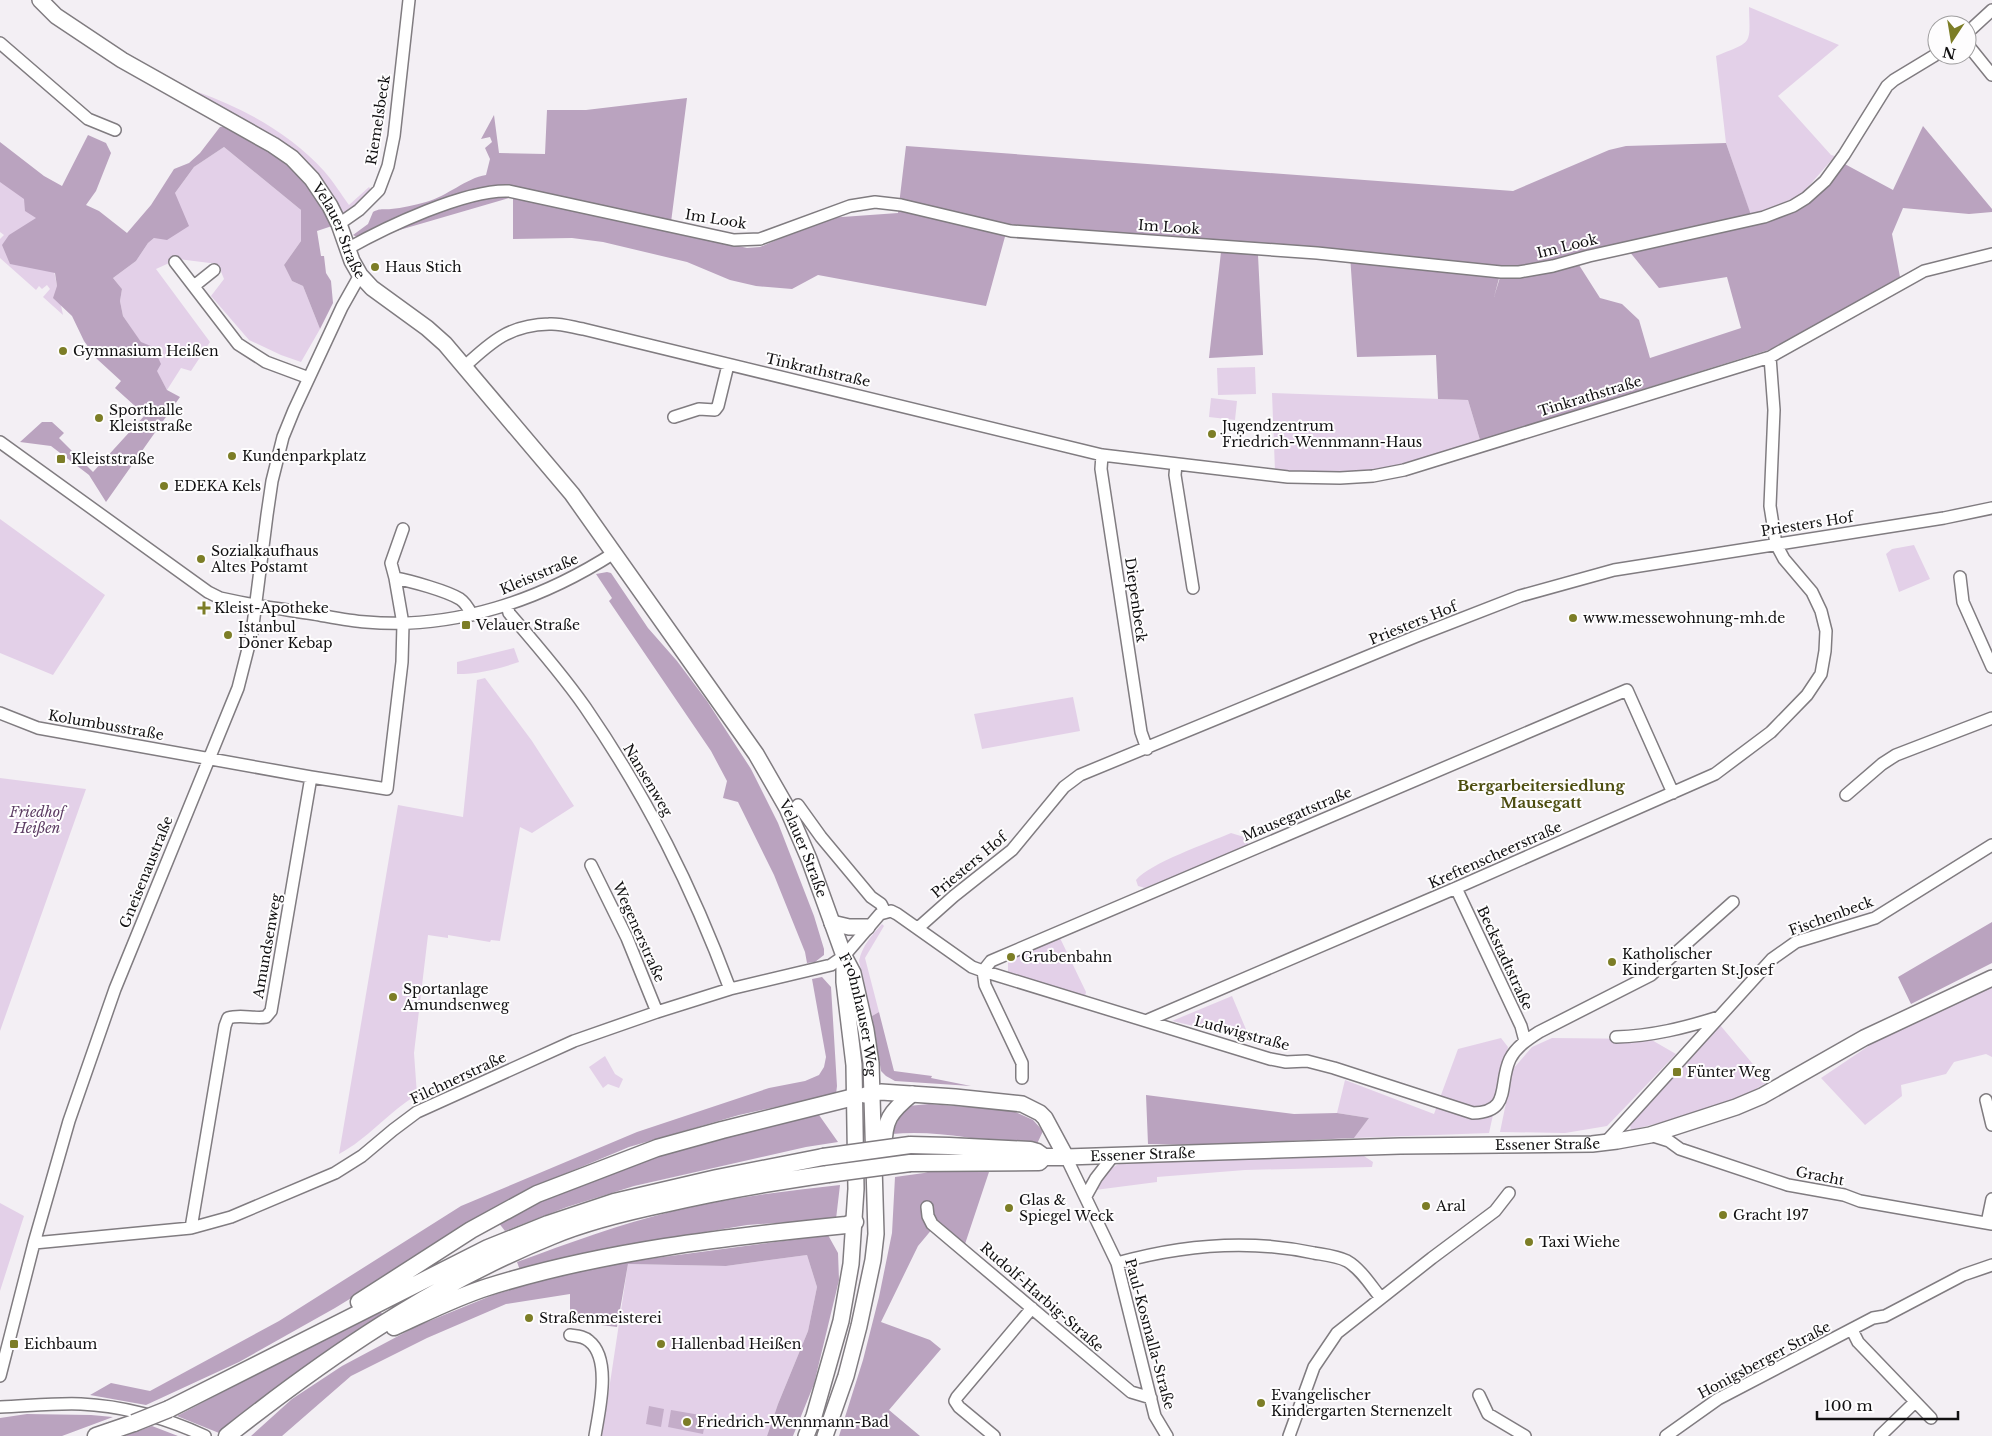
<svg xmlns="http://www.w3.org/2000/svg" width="1992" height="1436" viewBox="0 0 1992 1436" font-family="'Libre Baskerville',serif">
	<rect width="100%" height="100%" fill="#f3eff4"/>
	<path fill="#e3d0e8" d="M 1749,7 L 1839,45 L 1778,96 L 1831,155 L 1835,156 L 1801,195 L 1751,216 L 1726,143 L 1716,56 C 1753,41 1750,46 1749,7 Z
		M 198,92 C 243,108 291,134 324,171 C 333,181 341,194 349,205 L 369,187 L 372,191 L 349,213 L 340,218 L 194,93 Z
		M 224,147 L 301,210 L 301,241 L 284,265 L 292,281 L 303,286 L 320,329 L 301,362 L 281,355 L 249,340 L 211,296 L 224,279 L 218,264 L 178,259 L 156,269 L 210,342 L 191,371 L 181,368 L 167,390 L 141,343 L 123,316 L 120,301 L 122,289 L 113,278 L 136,261 L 148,243 L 154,238 L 175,193 L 194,167 Z
		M 0,161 L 37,188 L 63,315 L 43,297 L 50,289 L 47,285 L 42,289 L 39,286 L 36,290 L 0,258 L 0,239 L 4,235 L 0,232 Z
		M 1255,367 L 1256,394 L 1218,395 L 1217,368 Z
		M 1272,393 L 1468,400 L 1480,440 L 1394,469 L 1357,474 L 1275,471 Z
		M 1211,398 L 1237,401 L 1235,420 L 1209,417 Z
		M 0,519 L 105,595 L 53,675 L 0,653 Z
		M 1914,545 L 1930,579 L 1899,592 L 1886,554 L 1892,549 Z
		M 514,648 L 519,662 C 498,669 479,674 457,674 L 457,662 Z
		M 485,678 L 532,741 L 574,806 L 532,833 L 520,827 L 500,941 L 491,940 L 490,942 L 448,935 L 448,938 L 428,935 L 414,1053 L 417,1095 C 388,1112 368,1139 339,1154 L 398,805 L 463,817 L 477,680 Z
		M 1073,697 L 1080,731 L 982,749 L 974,714 Z
		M 0,778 L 86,789 L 0,1031 Z
		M 1231,833 L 1244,837 L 1249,845 L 1145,888 L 1138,886 L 1136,880 C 1150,863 1208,843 1231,833 Z
		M 882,924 L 884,926 L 865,958 L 879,1012 L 872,1016 L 859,961 C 862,946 872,935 882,924 Z
		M 1060,938 L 1086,992 L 1085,997 L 1008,972 L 1008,960 Z
		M 1992,987 L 1992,1057 L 1986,1054 L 1954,1062 L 1946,1074 L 1901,1085 L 1902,1096 L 1865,1125 L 1821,1078 L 1879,1039 Z
		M 1232,996 L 1250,1039 L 1172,1021 Z
		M 1720,1025 L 1768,1082 L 1743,1096 L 1667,1121 L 1631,1130 L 1630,1125 Z
		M 1501,1038 L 1508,1047 L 1489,1133 L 1354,1138 L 1369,1118 L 1337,1113 L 1345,1080 L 1434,1114 L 1458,1049 Z
		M 1552,1038 L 1650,1039 L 1676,1054 L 1607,1126 L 1565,1133 L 1500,1132 L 1513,1069 L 1532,1047 Z
		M 605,1056 L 615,1074 L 623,1079 L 619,1088 L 608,1084 L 603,1088 L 589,1067 Z
		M 1364,1156 L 1373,1162 L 1372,1167 L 1245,1170 L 1157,1177 L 1157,1182 L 1095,1190 C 1102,1177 1107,1168 1122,1163 Z
		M 0,1203 L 24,1216 L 0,1291 Z
		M 807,1255 L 817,1287 L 808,1331 L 778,1404 L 767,1436 L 602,1436 L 628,1264 L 726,1266 Z"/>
	<path fill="#baa3bf" d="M 687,98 L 670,230 L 747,248 L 760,247 L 828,218 L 898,213 L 906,146 L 1513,191 L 1609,150 L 1626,146 L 1726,143 L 1751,215 L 1536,269 L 1501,271 L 1494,297 L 1501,274 L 1579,265 L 1600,298 L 1622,304 L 1639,320 L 1650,358 L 1741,328 L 1727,277 L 1659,288 L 1629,251 L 1795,208 L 1841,162 L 1893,190 L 1923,126 L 1992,209 L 1992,212 L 1969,214 L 1903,208 L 1892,234 L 1900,277 L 1778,347 L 1480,440 L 1468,400 L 1438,399 L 1436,355 L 1357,357 L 1350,255 L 1006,233 L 986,306 L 818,275 L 792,289 L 756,286 L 730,280 L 687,262 L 603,242 L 572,238 L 513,239 L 513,197 L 372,238 L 359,238 L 353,235 L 368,224 L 373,212 C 380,208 383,210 391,209 C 402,208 415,205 426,202 C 448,196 466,178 486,175 L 490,159 L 485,148 L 492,142 L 490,137 L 481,139 L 494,115 L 499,153 L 545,154 L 547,110 L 586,110 Z
		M 230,126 C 253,141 280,154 300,174 C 315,188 322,209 332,226 L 317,231 L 321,256 L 324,256 L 326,273 L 331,281 L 333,303 L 320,329 L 303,286 L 292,281 L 284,265 L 301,241 L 301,210 L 224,147 L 194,167 L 175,193 L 189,226 L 167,240 L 154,238 L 148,243 L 136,261 L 113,278 L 122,289 L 120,301 L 123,316 L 141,342 L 153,347 L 161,364 L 157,371 L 167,390 L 180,397 L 106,502 L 89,475 L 51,446 L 20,442 L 42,422 L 52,422 L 64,433 L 59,438 L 93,472 L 145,415 L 115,388 L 121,381 L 97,359 L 84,341 L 72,316 L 53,298 L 57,286 L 55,273 L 10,264 L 2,245 L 9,235 L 36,218 L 25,211 L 24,199 L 0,182 L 0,142 L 44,176 L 62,186 L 88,135 L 106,143 L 111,153 L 96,191 L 86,205 L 99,211 L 127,233 L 151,205 L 174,169 L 189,163 L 200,153 L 220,127 Z
		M 1221,252 L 1258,255 L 1263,355 L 1209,358 Z
		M 607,572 L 611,573 L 648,628 L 677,661 L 707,701 L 751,769 L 778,823 L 814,916 L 824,949 L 824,955 L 815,962 L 807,963 L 805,952 L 774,875 L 738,802 L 723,798 L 727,781 L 711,751 L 609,601 L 612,598 L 596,574 Z
		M 1992,922 L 1992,963 L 1911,1004 L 1898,977 Z
		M 822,977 L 831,987 L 837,1086 L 836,1094 L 739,1115 L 629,1147 L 531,1188 L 335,1308 L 239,1362 L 146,1405 L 90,1395 L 111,1383 L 150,1391 L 279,1321 L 461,1206 L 637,1132 L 769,1088 L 805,1081 L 819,1075 L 824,1067 L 826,1057 L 812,979 Z
		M 879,1012 L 894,1071 L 932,1076 L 931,1078 L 971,1086 L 895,1081 L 886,1076 L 881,1071 L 872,1016 Z
		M 1146,1095 L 1294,1114 L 1337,1113 L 1369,1118 L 1354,1138 L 1193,1145 L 1148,1144 Z
		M 929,1104 L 1011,1110 L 1033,1120 L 1043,1131 L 1036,1146 C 988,1143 941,1129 892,1134 L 899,1118 L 896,1115 L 908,1106 Z
		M 819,1115 L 838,1142 L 806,1147 L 634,1186 L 567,1207 L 505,1231 L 498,1222 L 533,1201 L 635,1161 L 798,1117 Z
		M 942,1168 L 989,1172 L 965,1244 L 938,1222 L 918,1246 L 881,1322 L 930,1340 L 941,1349 L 889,1410 L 920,1436 L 839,1436 L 863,1360 L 879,1297 L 892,1233 L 895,1177 L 924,1173 Z
		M 840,1185 L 836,1219 L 747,1225 L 604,1249 L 521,1273 L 517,1262 C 569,1243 620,1224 674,1211 C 729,1198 784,1191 840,1185 Z
		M 828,1235 L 838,1253 L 839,1280 L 814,1384 L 793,1436 L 767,1436 L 778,1404 L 808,1331 L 817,1287 L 807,1255 L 726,1266 L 628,1264 L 617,1327 L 570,1321 L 570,1294 L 506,1304 L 427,1338 L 351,1376 L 282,1436 L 251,1436 L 292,1399 L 342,1366 L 417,1326 L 493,1295 L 568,1273 L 611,1264 Z
		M 379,1310 L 383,1315 L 219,1433 L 177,1416 Z
		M 27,1414 L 91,1415 L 113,1417 L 62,1436 L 0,1436 L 0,1418 Z
		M 152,1426 L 178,1436 L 125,1436 Z"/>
	<path fill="#c4adc9" d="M 649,1406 L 664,1409 L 661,1427 L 646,1424 Z
		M 671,1410 L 706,1416 L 703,1434 L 668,1427 Z"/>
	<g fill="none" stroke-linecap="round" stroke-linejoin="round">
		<defs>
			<path id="minor" d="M 1967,33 L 1992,10
				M 0,43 L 88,119 L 115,130
				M 1967,44 L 1992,75
				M 339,224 L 359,210 L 379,190 L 388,166 L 394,136 L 409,0
				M 347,249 C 386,227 466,189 509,191 L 734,240 L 760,239 L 850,206 L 875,202 L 901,205 L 1011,231 L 1317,253 L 1501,272 L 1519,272 L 1553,266 L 1589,256 L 1764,217 L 1793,206 L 1806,198 L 1825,181 L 1844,155 L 1887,86 L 1894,80 L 1937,54
				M 175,262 L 238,344 L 266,362 L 309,378
				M 194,286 L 214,270
				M 465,366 C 492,341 510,325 549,324 C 560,323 572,327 583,329 L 1102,455 L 1288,477 L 1340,478 L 1373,476 L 1404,470 L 1770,357 L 1924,271 L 1992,254
				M 674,417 L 699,409 L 715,410 L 718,406 L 728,365
				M 0,442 L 208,592 L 220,598 L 239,602 C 264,607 289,610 314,614 C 331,617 349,621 366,622 C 454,630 541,600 614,553
				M 1102,455 L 1101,469 L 1141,732 L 1147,749
				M 1176,464 L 1175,475 L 1193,588
				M 403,529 L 391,563 L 395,578 C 411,581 447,591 460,599 C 466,603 469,609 472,615
				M 1960,577 L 1963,602 L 1992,667
				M 507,605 L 509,613 C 535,643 562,674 585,707 C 647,797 692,887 730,989
				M 0,713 L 38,728 L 311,777 L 387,789 L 402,662 L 403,624 L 395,578
				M 1846,795 L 1882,764 L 1896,755 L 1992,718
				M 798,805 L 821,837 L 871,897 L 881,904 L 885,912
				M 591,865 L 627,938 L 657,1012
				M 1456,888 L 1521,1026 L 1525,1041
				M 918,928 L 954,896 L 1012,850 L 1064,787 L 1080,775 L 1417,636 L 1520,596 L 1614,570 L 1944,518 L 1992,508
				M 983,971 L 991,961 L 1627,690 L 1673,793
				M 983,971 L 985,985 L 1022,1063 L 1022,1078
				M 1148,1020 L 1456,888 L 1715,774 L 1771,732 L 1807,695 L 1821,674 L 1825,651 L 1826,631 L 1821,611 L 1812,592 L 1784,559 L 1776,544 L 1770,506 L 1774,410 L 1770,357
				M 1616,1037 C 1652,1036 1684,1028 1719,1017
				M 1986,1100 L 1992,1125
				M 1650,1135 L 1669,1141 L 1680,1149 L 1788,1185 L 1844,1195 L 1860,1201 L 1992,1224
				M 1606,1142 L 1772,959 L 1796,942 L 1875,918 L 1992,845
				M 1066,1157 L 1117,1263 L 1155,1416 L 1167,1436
				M 1086,1196 L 1096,1178 L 1113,1156
				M 927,1207 L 928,1216 L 932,1224 L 1131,1392 L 1151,1398
				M 1987,1223 L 1992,1199
				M 191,1228 L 225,1026 L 228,1018 C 241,1014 253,1019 266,1017 L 271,1011 L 311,777
				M 34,1243 L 191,1228 L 231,1217 L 335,1173 L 362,1156 L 393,1130 L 417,1112 L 574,1041 L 657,1012 L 730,989 L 831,965 L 844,956 L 880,914 L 891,911 L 897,914 L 972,967 L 983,971 L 1270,1059 L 1286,1062 L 1307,1061 L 1334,1068 L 1473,1113 C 1512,1112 1498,1084 1510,1059 C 1516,1047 1528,1039 1539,1032 L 1651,975 L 1733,902
				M 1117,1263 C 1181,1245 1249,1239 1314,1253 C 1326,1255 1337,1256 1347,1261 C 1361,1269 1371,1286 1381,1298
				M 1852,1330 L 1858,1342 L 1931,1418
				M 570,1335 C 577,1336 584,1336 589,1341 C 612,1359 599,1411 595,1436
				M 0,1376 L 34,1243 L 69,1121 L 115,989 L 238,688 L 252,633 L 267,515 L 272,481 L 283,437 L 294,410 L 342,307 L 360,275
				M 1479,1395 L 1488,1414 L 1525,1436
				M 0,1407 C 27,1406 54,1403 81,1404 C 124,1406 166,1418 205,1436
				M 994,1436 L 959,1407 L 955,1401 L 957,1397 L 1032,1308
				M 1289,1436 L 1314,1367 L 1337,1333 L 1432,1258 L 1495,1211 L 1509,1193
				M 1666,1436 L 1718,1399 L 1873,1318 L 1885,1316 L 1963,1275 L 1992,1265
				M 1880,1436 L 1915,1402"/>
			<g id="major">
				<path id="s1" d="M 40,0 L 56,16 L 122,60 L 273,145 L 292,158 L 312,179 L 330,206 L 339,224 L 352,261 L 360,275 L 372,288 L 427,328 L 445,344 L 572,494 L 756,754 L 787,808 L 809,859 L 844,956 L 853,973 L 866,1030 L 871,1063 L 876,1234 L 873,1260 L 859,1326 L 846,1376 L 825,1436"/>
				<path d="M 832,923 L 849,927 L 867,927"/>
				<path id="s2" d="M 865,1095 L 881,1092 L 955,1097 L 1022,1104 L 1040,1113 L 1045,1118 L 1066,1157 L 1400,1146 L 1592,1144 L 1617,1141 L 1650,1135 L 1736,1107 L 1762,1096 L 1864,1038 L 1992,978"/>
				<path d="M 884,1148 C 884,1120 890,1112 912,1094"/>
				<path d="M 806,1436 L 814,1416 L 841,1321 L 851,1264 L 856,1189 L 854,1065 L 844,982 L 844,962"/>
			</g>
			<path id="highway" d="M 910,1145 L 949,1146 L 1030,1150 L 1037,1152 L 1044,1157
				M 910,1163 L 1039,1162 L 1044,1157 L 1066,1157
				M 359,1302 L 471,1230 L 537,1194 L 657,1148 L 722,1130 L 854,1097
				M 394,1327 C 425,1313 456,1297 488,1287 C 603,1251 726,1237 846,1225 L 855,1222
				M 169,1409 L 488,1248 L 548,1224 L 614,1202 L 717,1178 L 823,1157
				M 96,1436 L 134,1423
				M 227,1436 C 327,1357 433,1284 552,1236 C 588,1221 626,1212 664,1204 C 719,1191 773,1182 828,1174"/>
		</defs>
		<use href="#minor" stroke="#807c80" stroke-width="14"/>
		<use href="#major" stroke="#807c80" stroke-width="18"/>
		<use href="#highway" stroke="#807c80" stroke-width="19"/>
		<use href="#minor" stroke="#fff" stroke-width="11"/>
		<use href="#major" stroke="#fff" stroke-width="15"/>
		<use href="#highway" stroke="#fff" stroke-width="16"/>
		<defs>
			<path id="highway-bridge" d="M 823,1157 L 910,1145
				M 828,1174 L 910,1163
				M 134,1423 L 169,1409"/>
		</defs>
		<use href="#highway-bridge" stroke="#807c80" stroke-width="19" stroke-linecap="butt"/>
		<use href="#highway-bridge" stroke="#fff" stroke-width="16"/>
	</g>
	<g fill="#7c7d26" stroke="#fefdfe" stroke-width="2">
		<circle cx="375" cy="267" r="5"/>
		<circle cx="63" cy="351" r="5"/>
		<circle cx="99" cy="418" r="5"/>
		<circle cx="1212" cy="434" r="5"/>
		<circle cx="232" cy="456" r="5"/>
		<rect x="56" y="454" width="10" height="10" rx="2.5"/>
		<circle cx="164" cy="486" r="5"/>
		<circle cx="201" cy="559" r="5"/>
		<path d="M201.5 600.5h5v5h5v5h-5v5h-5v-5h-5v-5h5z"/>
		<circle cx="1573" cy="618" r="5"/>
		<rect x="461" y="620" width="10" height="10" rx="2.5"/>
		<circle cx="228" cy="635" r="5"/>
		<circle cx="1011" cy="957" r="5"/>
		<circle cx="1612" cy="962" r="5"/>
		<circle cx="393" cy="997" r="5"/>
		<rect x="1672" y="1067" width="10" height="10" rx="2.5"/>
		<circle cx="1426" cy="1206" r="5"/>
		<circle cx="1009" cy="1208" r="5"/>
		<circle cx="1723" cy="1215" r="5"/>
		<circle cx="1529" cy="1242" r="5"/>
		<circle cx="529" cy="1318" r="5"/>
		<rect x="9" y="1339" width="10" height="10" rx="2.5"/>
		<circle cx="661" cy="1344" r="5"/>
		<circle cx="1261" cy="1403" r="5"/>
		<circle cx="687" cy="1422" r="5"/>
	</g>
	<g text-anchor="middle" stroke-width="4" stroke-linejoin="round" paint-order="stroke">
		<g font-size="14" fill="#111011" stroke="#fefdfe">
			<text transform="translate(378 120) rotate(-81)" y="5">Riemelsbeck</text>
			<text transform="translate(716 219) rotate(9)" y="5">Im Look</text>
			<text transform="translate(1169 227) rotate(4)" y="5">Im Look</text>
			<text dy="5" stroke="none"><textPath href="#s1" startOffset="386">Velauer Straße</textPath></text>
			<text transform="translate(1567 246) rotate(-14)" y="5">Im Look</text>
			<text transform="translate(818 370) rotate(13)" y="5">Tinkrathstraße</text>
			<text transform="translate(1590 396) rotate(-17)" y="5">Tinkrathstraße</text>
			<text transform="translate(1807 524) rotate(-9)" y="5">Priesters Hof</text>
			<text transform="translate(539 574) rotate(-23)" y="5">Kleiststraße</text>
			<text transform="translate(1136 600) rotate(82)" y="5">Diepenbeck</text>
			<text transform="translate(1413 623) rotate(-22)" y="5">Priesters Hof</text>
			<text transform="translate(106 725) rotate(10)" y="5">Kolumbusstraße</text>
			<text transform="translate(648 780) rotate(59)" y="5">Nansenweg</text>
			<text transform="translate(1297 814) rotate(-23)" y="5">Mausegattstraße</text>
			<text dy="5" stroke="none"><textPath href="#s1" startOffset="1166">Velauer Straße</textPath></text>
			<text transform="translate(1495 855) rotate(-24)" y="5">Kreftenscheerstraße</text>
			<text transform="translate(969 865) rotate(-40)" y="5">Priesters Hof</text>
			<text transform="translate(146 872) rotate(-68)" y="5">Gneisenaustraße</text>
			<text transform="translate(1831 916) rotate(-20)" y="5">Fischenbeck</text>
			<text transform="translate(639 932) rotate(66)" y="5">Wegenerstraße</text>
			<text transform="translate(267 946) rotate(-80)" y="5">Amundsenweg</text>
			<text transform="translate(1505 958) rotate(65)" y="5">Beckstadtstraße</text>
			<text dy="5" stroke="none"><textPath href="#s1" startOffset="1342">Frohnhauser Weg</textPath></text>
			<text transform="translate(1242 1033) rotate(15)" y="5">Ludwigstraße</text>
			<text transform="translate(458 1078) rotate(-25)" y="5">Filchnerstraße</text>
			<text dy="5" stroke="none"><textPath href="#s2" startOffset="711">Essener Straße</textPath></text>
			<text dy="5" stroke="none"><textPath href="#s2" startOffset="306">Essener Straße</textPath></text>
			<text transform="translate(1820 1176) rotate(11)" y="5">Gracht</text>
			<text transform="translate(1042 1297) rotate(41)" y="5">Rudolf-Harbig-Straße</text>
			<text transform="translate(1150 1334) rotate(75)" y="5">Paul-Kosmalla-Straße</text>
			<text transform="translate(1764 1360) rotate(-28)" y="5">Honigsberger Straße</text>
		</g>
		<g font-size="14" fill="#111011" stroke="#fefdfe" text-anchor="start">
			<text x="385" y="272">Haus Stich</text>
			<text x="73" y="356">Gymnasium Heißen</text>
			<text x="109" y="415">Sporthalle<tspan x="109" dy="16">Kleiststraße</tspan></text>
			<text x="1222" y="431">Jugendzentrum<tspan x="1222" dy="16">Friedrich-Wennmann-Haus</tspan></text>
			<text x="242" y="461">Kundenparkplatz</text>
			<text x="71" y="464">Kleiststraße</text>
			<text x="174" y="491">EDEKA Kels</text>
			<text x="211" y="556">Sozialkaufhaus<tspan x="211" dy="16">Altes Postamt</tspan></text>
			<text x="214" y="613">Kleist-Apotheke</text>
			<text x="1583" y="623">www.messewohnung-mh.de</text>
			<text x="476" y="630">Velauer Straße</text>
			<text x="238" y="632">Istanbul<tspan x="238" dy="16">Döner Kebap</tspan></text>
			<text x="1622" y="959">Katholischer<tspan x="1622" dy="16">Kindergarten St.Josef</tspan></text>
			<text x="1021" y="962">Grubenbahn</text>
			<text x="403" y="994">Sportanlage<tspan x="403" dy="16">Amundsenweg</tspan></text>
			<text x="1687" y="1077">Fünter Weg</text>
			<text x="1019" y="1205">Glas &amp;<tspan x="1019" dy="16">Spiegel Weck</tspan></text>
			<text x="1436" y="1211">Aral</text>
			<text x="1733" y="1220">Gracht 197</text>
			<text x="1539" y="1247">Taxi Wiehe</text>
			<text x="539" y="1323">Straßenmeisterei</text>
			<text x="24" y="1349">Eichbaum</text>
			<text x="671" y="1349">Hallenbad Heißen</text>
			<text x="1271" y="1400">Evangelischer<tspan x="1271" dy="16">Kindergarten Sternenzelt</tspan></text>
			<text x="697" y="1427">Friedrich-Wennmann-Bad</text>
		</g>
		<g font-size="14" font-style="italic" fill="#5c3c63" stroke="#fefdfe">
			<text x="37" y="817">Friedhof<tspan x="37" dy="16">Heißen</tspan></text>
		</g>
		<g font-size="15" font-weight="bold" fill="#4c4d0f" stroke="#fefdfe">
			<text x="1541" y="791">Bergarbeitersiedlung<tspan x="1541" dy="17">Mausegatt</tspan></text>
		</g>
	</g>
	<g transform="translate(1952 40) rotate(192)"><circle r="24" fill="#fefdfe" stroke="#9f9e9f"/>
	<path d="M0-4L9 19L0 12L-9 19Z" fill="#7c7d26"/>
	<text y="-8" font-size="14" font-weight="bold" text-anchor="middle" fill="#111011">N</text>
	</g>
	<path d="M1817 1411v8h141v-8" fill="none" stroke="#111011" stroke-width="2.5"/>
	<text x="1824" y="1411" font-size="15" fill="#111011" stroke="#fefdfe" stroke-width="4" paint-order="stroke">100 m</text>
</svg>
